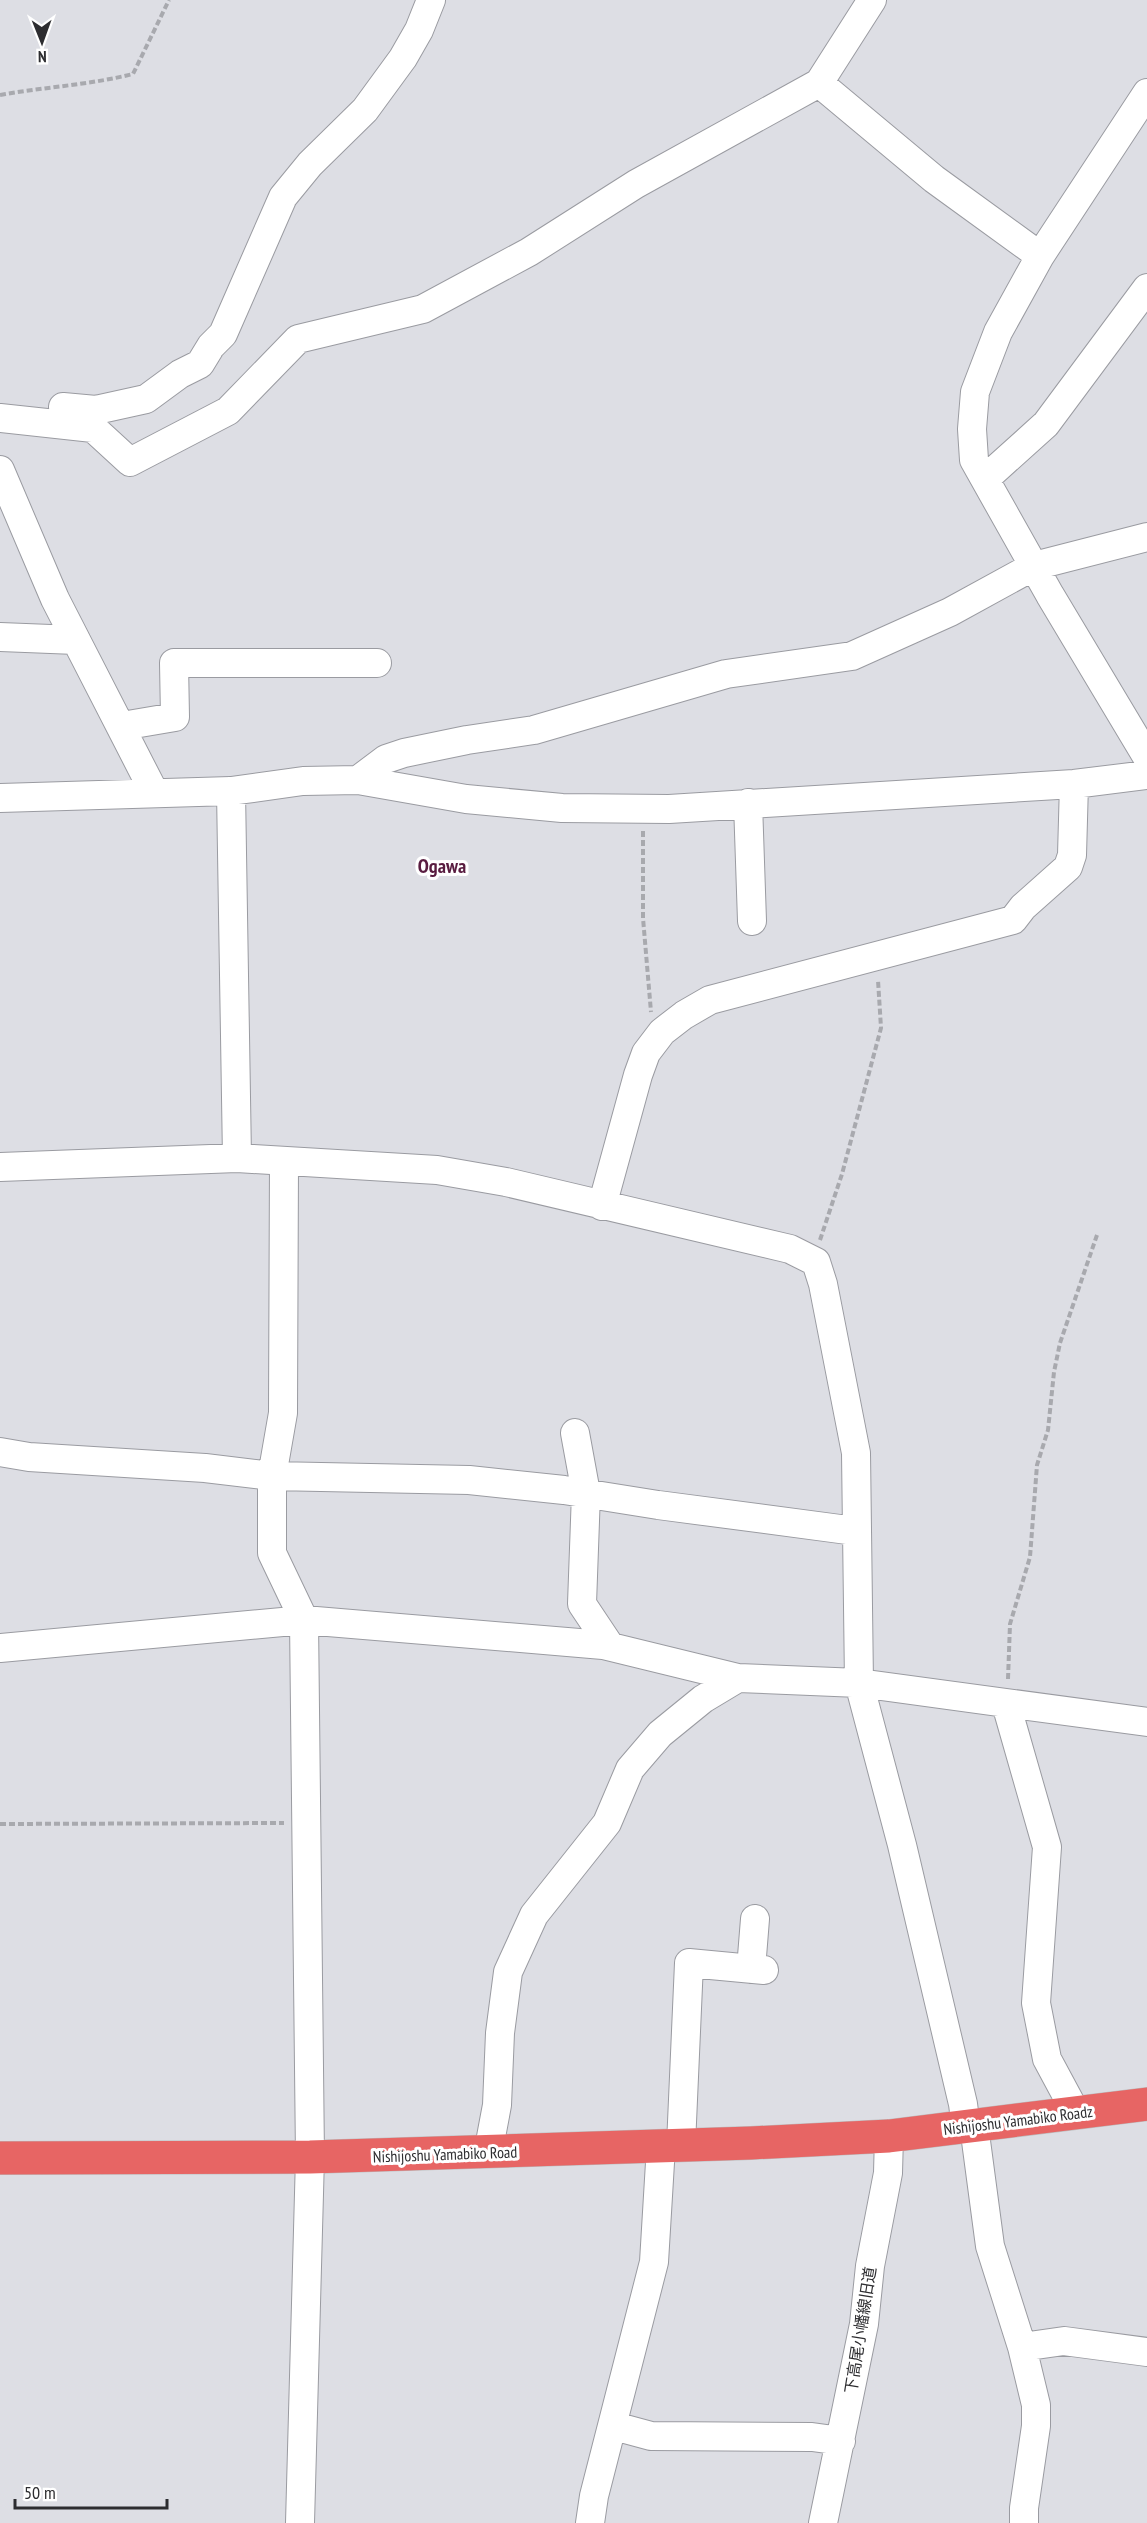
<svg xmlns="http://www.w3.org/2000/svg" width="1147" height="2523" viewBox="0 0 1147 2523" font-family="'PT Sans Narrow','Noto Sans JP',sans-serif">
	<rect width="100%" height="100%" fill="#dddee4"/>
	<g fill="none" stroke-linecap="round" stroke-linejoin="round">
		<defs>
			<path id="minor" d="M 819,83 L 934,179 L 1040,256
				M 1147,93 L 1040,256 L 998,332 L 975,392 L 972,429 L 974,460 L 1050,595 L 1147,757
				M 63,407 L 96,410 L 146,399 L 180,374 L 200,364 L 211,346 L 223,334 L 283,197 L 310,164 L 365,110 L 403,58 L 419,30 L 431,0
				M 0,418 L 93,428 L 130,462 L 228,411 L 298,339 L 423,309 L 529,252 L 636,184 L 819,83 L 872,0
				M 0,470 L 55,599 L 154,792
				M 985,479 L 1046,424 L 1147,288
				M 0,637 L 76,640
				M 122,726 L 175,717 L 174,663 L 377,663
				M 358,780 L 386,759 L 404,753 L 467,740 L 534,730 L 726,674 L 852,656 L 950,612 L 1034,566 L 1147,537
				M 231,791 L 237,1158
				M 0,798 L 231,791 L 303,781 L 358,780 L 466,799 L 562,808 L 669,809 L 1074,784 L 1147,775
				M 748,803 L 752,921
				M 284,1162 L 283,1413 L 272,1476 L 272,1553 L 304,1620 L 310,2157 L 300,2523
				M 0,1167 L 237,1158 L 437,1170 L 506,1182 L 790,1249 L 816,1262 L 823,1284 L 856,1453 L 859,1683 L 902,1845 L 963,2104 L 966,2127
				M 602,1206 L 638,1075 L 646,1053 L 662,1032 L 684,1015 L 710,1000 L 1013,920 L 1023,907 L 1068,867 L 1072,855 L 1074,784
				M 575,1433 L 586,1493 L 582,1604 L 610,1646
				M 0,1452 L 29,1457 L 205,1468 L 272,1476 L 469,1480 L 564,1490 L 658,1505 L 855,1531
				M 0,1648 L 304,1620 L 603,1645 L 738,1678 L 859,1683 L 1147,1722
				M 1006,1704 L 1047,1847 L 1036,2003 L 1047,2059 L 1076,2113
				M 751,1969 L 755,1919
				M 974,2126 L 990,2246 L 1022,2347 L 1036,2405 L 1036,2426 L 1024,2508 L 1024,2523
				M 681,2145 L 689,1963 L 764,1970
				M 488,2153 L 497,2105 L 500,2033 L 508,1972 L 534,1915 L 607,1823 L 630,1769 L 660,1734 L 703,1699 L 738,1678
				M 1022,2347 L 1064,2341 L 1147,2352
				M 614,2426 L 651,2436 L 812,2437 L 841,2441
				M 590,2523 L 594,2496 L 654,2262 L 661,2146
				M 823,2523 L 864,2324 L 870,2266 L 888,2173 L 889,2136"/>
			<path id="highway" d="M 0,2158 L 310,2157 L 751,2143 L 889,2136 L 1147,2104"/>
		</defs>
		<use href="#minor" stroke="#9a9ba1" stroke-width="30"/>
		<use href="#highway" stroke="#bcbcbd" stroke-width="34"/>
		<path stroke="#a8a9ae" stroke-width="4" stroke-dasharray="6 3" stroke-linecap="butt" d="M 0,95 C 44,87 89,85 133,74 L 169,0
			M 643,831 L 643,918 L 651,1012
			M 820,1240 L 842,1174 L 881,1028 L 878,980
			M 1008,1679 L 1010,1624 L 1030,1557 L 1037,1465 L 1048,1430 L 1054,1372 L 1060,1343 L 1097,1235
			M 0,1824 L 284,1823"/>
		<use href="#minor" stroke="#fff" stroke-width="28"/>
		<use href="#highway" stroke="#e76564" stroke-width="33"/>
	</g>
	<g text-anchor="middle" stroke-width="6" stroke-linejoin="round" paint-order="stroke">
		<g font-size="16" fill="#2d2d30" stroke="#fff">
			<text transform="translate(1018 2120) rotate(-7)" y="6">Nishijoshu Yamabiko Roadz</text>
			<text transform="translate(445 2154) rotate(-2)" y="6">Nishijoshu Yamabiko Road</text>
			<text transform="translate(860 2330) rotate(-81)" y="6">下高尾小幡線旧道</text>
		</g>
		<g font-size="20" font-weight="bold" fill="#591c40" stroke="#fff">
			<text x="442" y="873">Ogawa</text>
		</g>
	</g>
	<g transform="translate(42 42) rotate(179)" stroke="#ffffff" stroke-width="4.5" paint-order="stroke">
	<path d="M0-4.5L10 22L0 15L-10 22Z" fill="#2d2d30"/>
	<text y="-9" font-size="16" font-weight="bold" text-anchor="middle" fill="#2d2d30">N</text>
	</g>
	<path d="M15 2499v9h152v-9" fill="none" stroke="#2d2d30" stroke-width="3"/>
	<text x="24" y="2499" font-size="18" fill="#2d2d30" stroke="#ffffff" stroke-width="4.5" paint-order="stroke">50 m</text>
</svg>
